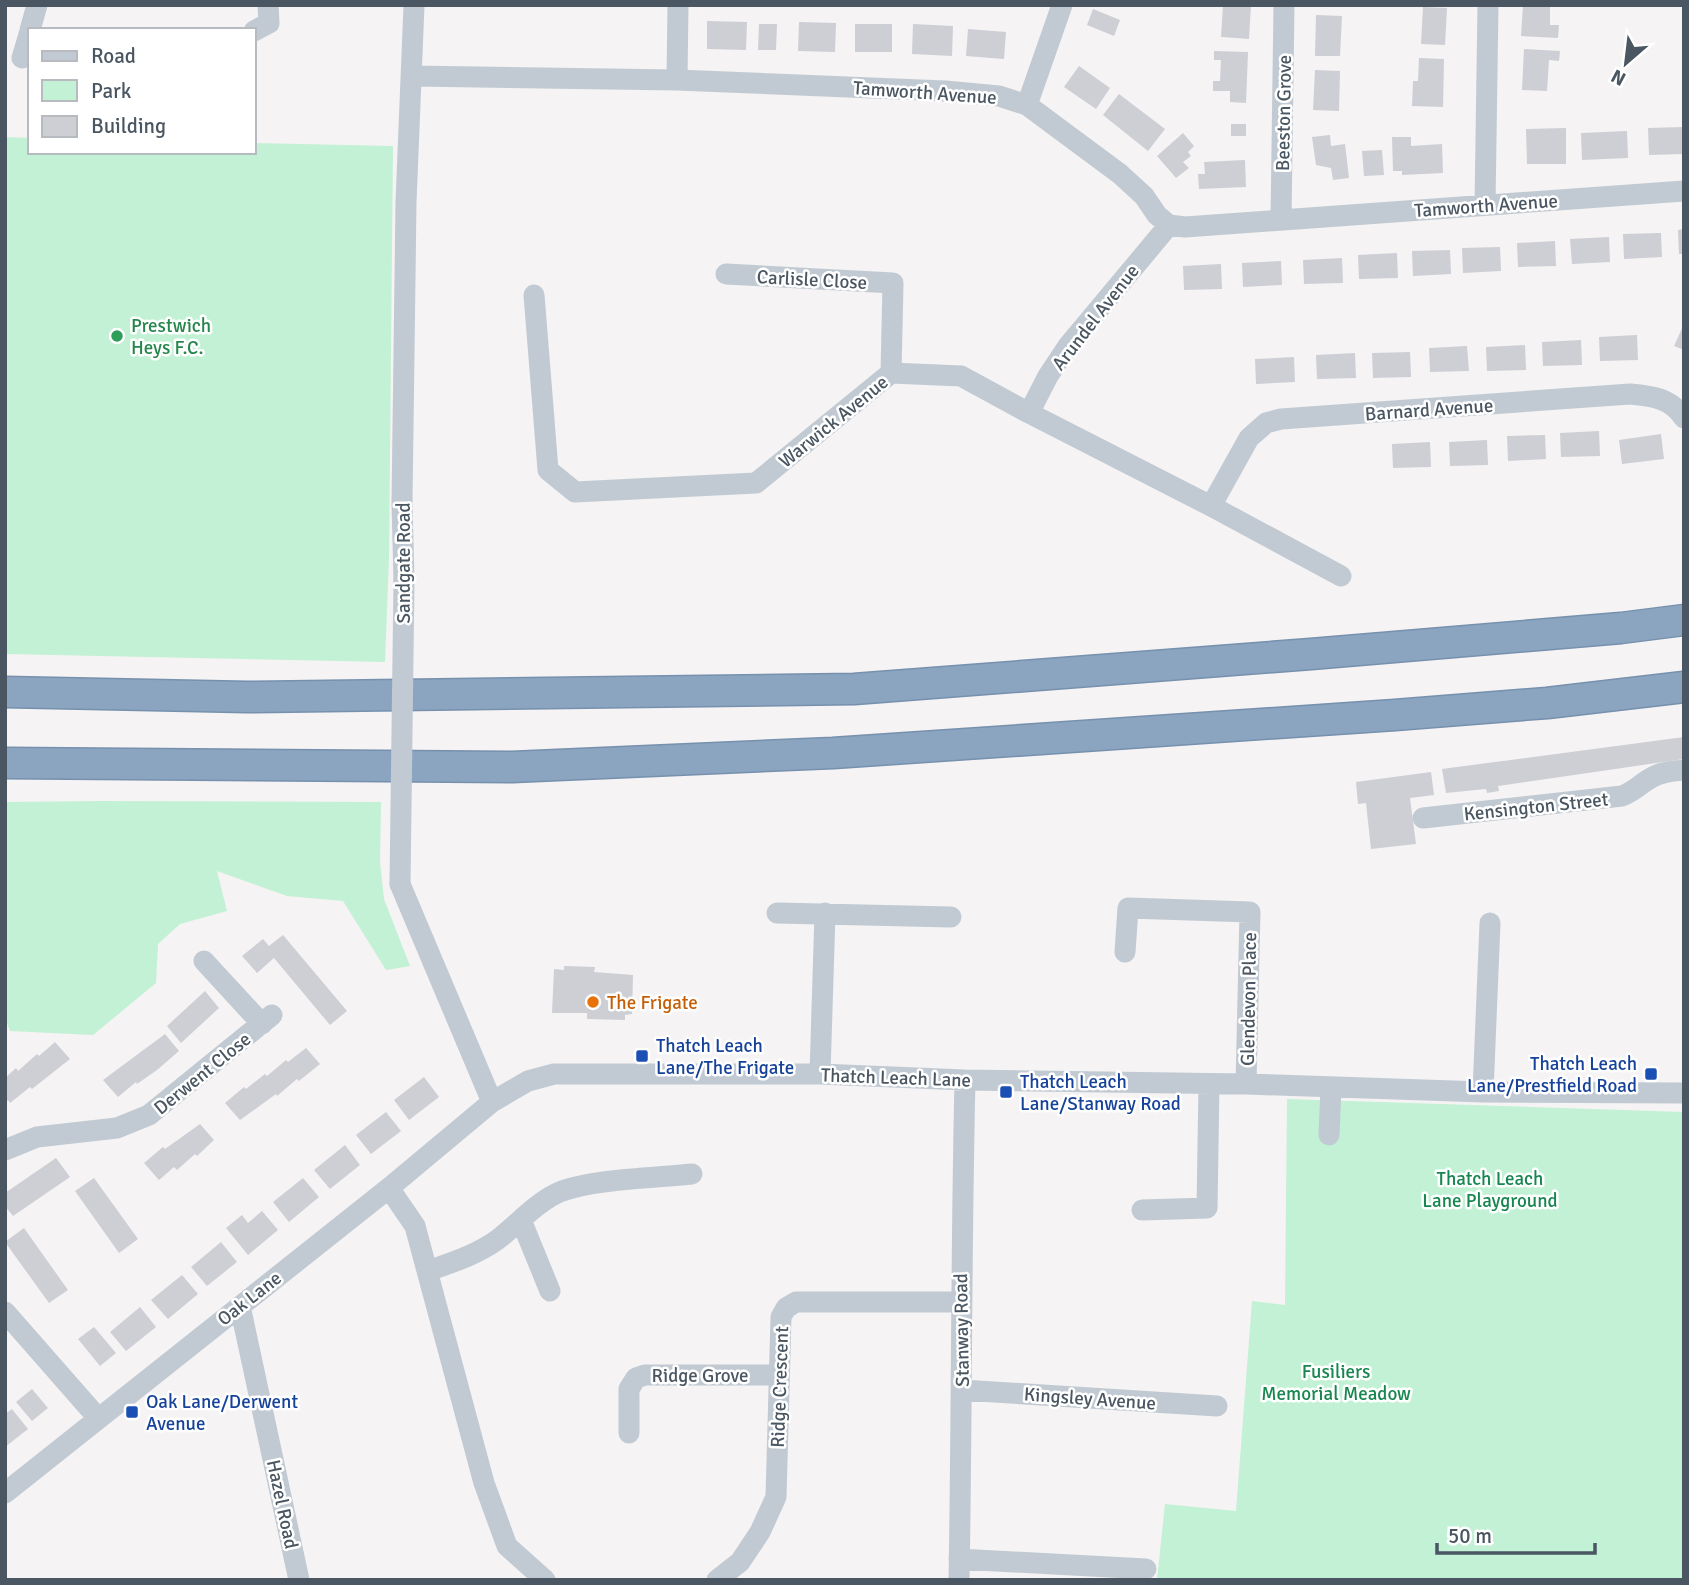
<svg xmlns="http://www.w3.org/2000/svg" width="1689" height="1585" viewBox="0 0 1689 1585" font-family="Signika,sans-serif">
	<rect width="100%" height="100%" fill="#f5f3f3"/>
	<path fill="#c3f1d5" d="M 5,137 L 30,138 L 30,152 L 254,152 L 254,143 L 393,146 L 389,558 L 385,662 L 5,654 Z
		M 103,801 L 381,802 L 380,862 L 384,899 L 410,966 L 386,970 L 343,901 L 287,896 L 217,871 L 227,911 L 180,924 L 158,944 L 156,983 L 93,1035 L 10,1031 L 5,1018 L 5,802 Z
		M 1287,1099 L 1684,1112 L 1684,1580 L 1157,1580 L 1165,1504 L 1236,1511 L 1252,1301 L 1285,1305 Z"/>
	<path fill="#cdcfd5" d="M 1223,5 L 1251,5 L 1249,39 L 1221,37 Z
		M 1523,5 L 1550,5 L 1550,25 L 1559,25 L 1558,38 L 1521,36 Z
		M 1423,7 L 1447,8 L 1445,45 L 1421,44 Z
		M 1093,9 L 1120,20 L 1114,36 L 1087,25 Z
		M 1316,15 L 1342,16 L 1340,56 L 1315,56 Z
		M 707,21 L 747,22 L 746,50 L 707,49 Z
		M 799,22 L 836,23 L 835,52 L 798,51 Z
		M 759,24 L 777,24 L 776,50 L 758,50 Z
		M 855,24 L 892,24 L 892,52 L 855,52 Z
		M 913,24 L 953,26 L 952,56 L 912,54 Z
		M 968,29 L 1006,32 L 1004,59 L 966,56 Z
		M 1524,49 L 1560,51 L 1559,61 L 1549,60 L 1547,91 L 1522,90 Z
		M 1214,51 L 1248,52 L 1246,103 L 1230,102 L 1230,91 L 1213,91 L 1213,81 L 1220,81 L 1221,60 L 1214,60 Z
		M 1419,58 L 1444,59 L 1443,107 L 1412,106 L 1413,81 L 1418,81 Z
		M 1079,66 L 1110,88 L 1096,109 L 1064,87 Z
		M 1315,70 L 1340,71 L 1339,111 L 1313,110 Z
		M 1119,94 L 1165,129 L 1148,151 L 1103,115 Z
		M 1231,124 L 1246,124 L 1246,136 L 1231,136 Z
		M 1684,127 L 1684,154 L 1649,155 L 1648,128 Z
		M 1566,128 L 1566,164 L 1527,164 L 1526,129 Z
		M 1627,131 L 1628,158 L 1582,160 L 1581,133 Z
		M 1183,133 L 1194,146 L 1188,152 L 1191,156 L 1183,162 L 1189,168 L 1176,178 L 1157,156 Z
		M 1330,135 L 1331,146 L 1345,144 L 1349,178 L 1333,180 L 1331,168 L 1316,165 L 1312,137 Z
		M 1392,137 L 1411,137 L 1411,146 L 1442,144 L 1443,173 L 1402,175 L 1402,171 L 1393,171 Z
		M 1382,150 L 1384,175 L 1364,176 L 1362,151 Z
		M 1245,160 L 1246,187 L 1199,189 L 1198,174 L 1205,174 L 1204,162 Z
		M 1684,229 L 1684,254 L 1679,254 L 1678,230 Z
		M 1661,233 L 1662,257 L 1624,259 L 1623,234 Z
		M 1609,237 L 1610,262 L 1572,264 L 1570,239 Z
		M 1555,241 L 1556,266 L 1518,267 L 1517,243 Z
		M 1500,247 L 1501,271 L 1463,273 L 1462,248 Z
		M 1450,250 L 1451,274 L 1413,276 L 1412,251 Z
		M 1397,253 L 1398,278 L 1359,279 L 1358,255 Z
		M 1342,258 L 1343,283 L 1304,284 L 1303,260 Z
		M 1281,261 L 1282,285 L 1243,287 L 1242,263 Z
		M 1221,264 L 1222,289 L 1184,290 L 1183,266 Z
		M 1684,324 L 1684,350 L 1674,346 Z
		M 1637,335 L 1638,360 L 1600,361 L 1599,337 Z
		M 1581,340 L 1582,365 L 1543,366 L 1542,342 Z
		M 1525,345 L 1526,370 L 1487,371 L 1486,347 Z
		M 1467,346 L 1469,371 L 1430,372 L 1429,348 Z
		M 1410,352 L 1411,377 L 1373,378 L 1372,353 Z
		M 1355,353 L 1356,378 L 1317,379 L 1316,355 Z
		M 1294,357 L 1295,382 L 1256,384 L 1255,359 Z
		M 1599,431 L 1600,456 L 1561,457 L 1560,433 Z
		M 1661,434 L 1664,459 L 1622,464 L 1619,440 Z
		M 1545,435 L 1546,459 L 1508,461 L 1507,436 Z
		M 1487,440 L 1488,465 L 1450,466 L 1449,442 Z
		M 1430,442 L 1431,467 L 1393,468 L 1392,444 Z
		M 1684,737 L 1684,759 L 1498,786 L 1499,791 L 1487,793 L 1486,789 L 1446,793 L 1442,769 Z
		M 1431,772 L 1434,795 L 1410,798 L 1416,844 L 1371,849 L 1366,803 L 1358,804 L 1356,782 Z
		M 283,935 L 347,1011 L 330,1025 L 274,958 L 257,973 L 242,956 L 263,939 L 269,946 Z
		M 564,966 L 595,967 L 594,972 L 633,975 L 632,1014 L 625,1015 L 625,1020 L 587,1019 L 587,1013 L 552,1013 L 554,969 L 564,970 Z
		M 205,991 L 219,1008 L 181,1043 L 167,1026 Z
		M 165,1034 L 179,1051 L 157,1070 L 137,1084 L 136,1082 L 118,1097 L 103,1080 Z
		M 55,1042 L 70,1059 L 32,1089 L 30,1087 L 10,1103 L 8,1100 L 5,1103 L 5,1078 L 16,1068 L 18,1071 L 37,1054 L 39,1056 Z
		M 306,1048 L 320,1064 L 299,1081 L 297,1079 L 277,1096 L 276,1094 L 240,1120 L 225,1103 L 244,1087 L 246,1089 L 265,1074 L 267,1076 L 286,1060 L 288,1062 Z
		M 424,1077 L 439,1097 L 409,1120 L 394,1100 Z
		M 386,1112 L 401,1131 L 371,1154 L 356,1135 Z
		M 200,1124 L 214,1140 L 197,1156 L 195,1154 L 177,1170 L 174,1167 L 159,1180 L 144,1163 L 163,1147 L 165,1149 Z
		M 345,1145 L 360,1165 L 330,1189 L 314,1170 Z
		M 56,1158 L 70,1177 L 13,1216 L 5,1206 L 5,1193 Z
		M 94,1178 L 138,1239 L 119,1253 L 75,1191 Z
		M 303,1178 L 319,1197 L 289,1222 L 273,1202 Z
		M 262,1211 L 278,1230 L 248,1255 L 226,1228 L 242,1215 L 248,1223 Z
		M 24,1228 L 68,1290 L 49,1303 L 5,1242 Z
		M 221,1242 L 237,1262 L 207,1286 L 191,1267 Z
		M 182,1275 L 198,1294 L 168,1319 L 151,1300 Z
		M 140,1307 L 156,1327 L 126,1351 L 110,1332 Z
		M 94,1327 L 116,1353 L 100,1366 L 78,1339 Z
		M 32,1389 L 48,1408 L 32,1421 L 16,1402 Z
		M 12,1409 L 28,1429 L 5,1447 L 5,1414 Z"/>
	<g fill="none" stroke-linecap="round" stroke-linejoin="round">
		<defs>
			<path id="highway" d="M 5,692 L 247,697 L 854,689 L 1311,654 L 1621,628 L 1684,620
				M 5,763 L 512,767 L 833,753 L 1395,715 L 1547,703 L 1684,687"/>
		</defs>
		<use href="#highway" stroke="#7690ad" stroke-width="33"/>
		<path stroke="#c1cad2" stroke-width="21" d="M 30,30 L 37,5
			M 254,31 L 269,23 L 268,5
			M 22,58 L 30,31
			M 412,76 L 677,80 L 945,91 L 999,96 L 1027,105 L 1120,174 L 1144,196 L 1157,215 L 1169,225 L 1185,227 L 1684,191
			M 677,80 L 678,5
			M 1027,105 L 1062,5
			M 1485,205 L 1488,5
			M 1281,220 L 1284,5
			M 726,274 L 893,283 L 891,373
			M 534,295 L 548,470 L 575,492 L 756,483 L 891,373 L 961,376 L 1029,413 L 1211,506 L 1341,576
			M 1029,413 L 1048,376 L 1068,346 L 1169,225
			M 1211,506 L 1249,438 L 1266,423 L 1281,419 L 1630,394 C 1652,396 1671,398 1684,418
			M 404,580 L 402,503 L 406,202 L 414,5
			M 1423,818 L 1622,796 C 1635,791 1640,784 1651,778 C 1660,772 1673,771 1684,770
			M 400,884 L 492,1102
			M 777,913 L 951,917
			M 1125,952 L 1128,908 L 1250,912 L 1246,1084
			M 204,961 L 262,1024
			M 820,1074 L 825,913
			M 1483,1092 L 1490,923
			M 1329,1135 L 1331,1087
			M 5,1150 L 37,1137 L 117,1128 L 149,1115 L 272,1015
			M 389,1188 L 415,1226 L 484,1483 L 507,1546 L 545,1580
			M 1142,1210 L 1207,1208 L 1209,1084
			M 521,1220 L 550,1291
			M 428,1271 C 453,1262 476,1255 497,1240 C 518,1224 537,1201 562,1191 C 596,1179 654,1178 692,1174
			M 240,1306 L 299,1580
			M 5,1312 L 98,1418
			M 962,1390 L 1217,1406
			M 629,1433 L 629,1389 L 636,1378 L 645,1375 L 779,1375
			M 5,1493 L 389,1188 L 492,1102 L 528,1081 L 554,1074 L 820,1074 L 965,1080 L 1246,1084 L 1483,1092 L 1684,1093
			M 959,1559 L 1146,1569
			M 717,1580 L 740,1562 L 760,1532 L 776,1497 L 781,1317 L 786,1308 L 796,1302 L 960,1302
			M 959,1580 C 962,1413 961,1247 965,1080"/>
		<use href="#highway" stroke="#8ba5c1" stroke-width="30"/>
		<path stroke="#c1cad2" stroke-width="21" d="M 400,884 L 404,580"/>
	</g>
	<circle fill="#2e9e5b" stroke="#fff" stroke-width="2.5" cx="117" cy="336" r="7"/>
	<circle fill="#e8710a" stroke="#fff" stroke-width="2.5" cx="593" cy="1002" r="7"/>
	<g fill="#1a4fb4" stroke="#fff" stroke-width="2.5">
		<rect x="635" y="1049" width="14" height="14" rx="3.5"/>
		<rect x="1644" y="1067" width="14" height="14" rx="3.5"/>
		<rect x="999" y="1085" width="14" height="14" rx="3.5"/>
		<rect x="125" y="1405" width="14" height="14" rx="3.5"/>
	</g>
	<g text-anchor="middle" stroke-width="5" stroke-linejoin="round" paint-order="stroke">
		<g font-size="19" fill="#4a5661" stroke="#fff">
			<text transform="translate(925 92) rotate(4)" y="7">Tamworth Avenue</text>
			<text transform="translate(1283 113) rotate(-89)" y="7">Beeston Grove</text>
			<text transform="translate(1486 205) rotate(-4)" y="7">Tamworth Avenue</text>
			<text transform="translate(812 279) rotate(3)" y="7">Carlisle Close</text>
			<text transform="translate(1095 317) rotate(-52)" y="7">Arundel Avenue</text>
			<text transform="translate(1429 409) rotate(-4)" y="7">Barnard Avenue</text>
			<text transform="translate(833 421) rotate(-39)" y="7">Warwick Avenue</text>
			<text transform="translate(403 563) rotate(-90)" y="7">Sandgate Road</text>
			<text transform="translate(1536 806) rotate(-6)" y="7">Kensington Street</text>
			<text transform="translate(1248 999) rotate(-89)" y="7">Glendevon Place</text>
			<text transform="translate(202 1073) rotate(-39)" y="7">Derwent Close</text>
			<text transform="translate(896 1077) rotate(2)" y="7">Thatch Leach Lane</text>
			<text transform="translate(249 1298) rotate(-38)" y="7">Oak Lane</text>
			<text transform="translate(961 1330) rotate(-91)" y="7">Stanway Road</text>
			<text x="700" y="1382">Ridge Grove</text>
			<text transform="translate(779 1387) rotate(-88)" y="7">Ridge Crescent</text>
			<text transform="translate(1090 1398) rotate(4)" y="7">Kingsley Avenue</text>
			<text transform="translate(283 1504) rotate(78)" y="7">Hazel Road</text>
		</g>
		<g font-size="19" fill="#27864d" stroke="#fff" text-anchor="start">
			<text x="131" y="332">Prestwich<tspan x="131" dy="22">Heys F.C.</tspan></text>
		</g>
		<g font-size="19" fill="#c56008" stroke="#fff" text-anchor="start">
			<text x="607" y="1009">The Frigate</text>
		</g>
		<g font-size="19" fill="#164399" stroke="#fff" text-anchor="start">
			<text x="656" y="1052">Thatch Leach<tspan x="656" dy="22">Lane/The Frigate</tspan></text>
			<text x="1637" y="1070" text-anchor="end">Thatch Leach<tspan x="1637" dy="22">Lane/Prestfield Road</tspan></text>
			<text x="1020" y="1088">Thatch Leach<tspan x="1020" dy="22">Lane/Stanway Road</tspan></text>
			<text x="146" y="1408">Oak Lane/Derwent<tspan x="146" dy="22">Avenue</tspan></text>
		</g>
		<g font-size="19" fill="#17864f" stroke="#fff">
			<text x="1490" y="1185">Thatch Leach<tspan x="1490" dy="22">Lane Playground</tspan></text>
			<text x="1336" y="1378">Fusiliers<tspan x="1336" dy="22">Memorial Meadow</tspan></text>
		</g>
	</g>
	<rect width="1689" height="1585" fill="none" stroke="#4a5661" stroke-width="14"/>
	<rect x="28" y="28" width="228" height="126" fill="#ffffff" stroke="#b7bbc0" stroke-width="2"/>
	<rect x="42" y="51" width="35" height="10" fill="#c1cad2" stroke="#b7bbc0" stroke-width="2"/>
	<text x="91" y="63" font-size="21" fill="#4a5661">Road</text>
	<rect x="42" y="80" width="35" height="21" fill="#c3f1d5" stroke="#b7bbc0" stroke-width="2"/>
	<text x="91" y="98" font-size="21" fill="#4a5661">Park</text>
	<rect x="42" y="116" width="35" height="21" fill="#cdcfd5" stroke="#b7bbc0" stroke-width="2"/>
	<text x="91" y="133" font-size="21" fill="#4a5661">Building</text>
	<g transform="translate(1626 63) rotate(208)" stroke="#ffffff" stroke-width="5" paint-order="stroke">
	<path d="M0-5L12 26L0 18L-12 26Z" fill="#4a5661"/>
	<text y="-10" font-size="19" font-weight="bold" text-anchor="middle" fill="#4a5661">N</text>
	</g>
	<path d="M1437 1543v10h158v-10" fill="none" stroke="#4a5661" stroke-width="3.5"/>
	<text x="1448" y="1543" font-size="21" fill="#4a5661" stroke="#ffffff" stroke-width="5" paint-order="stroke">50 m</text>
</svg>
